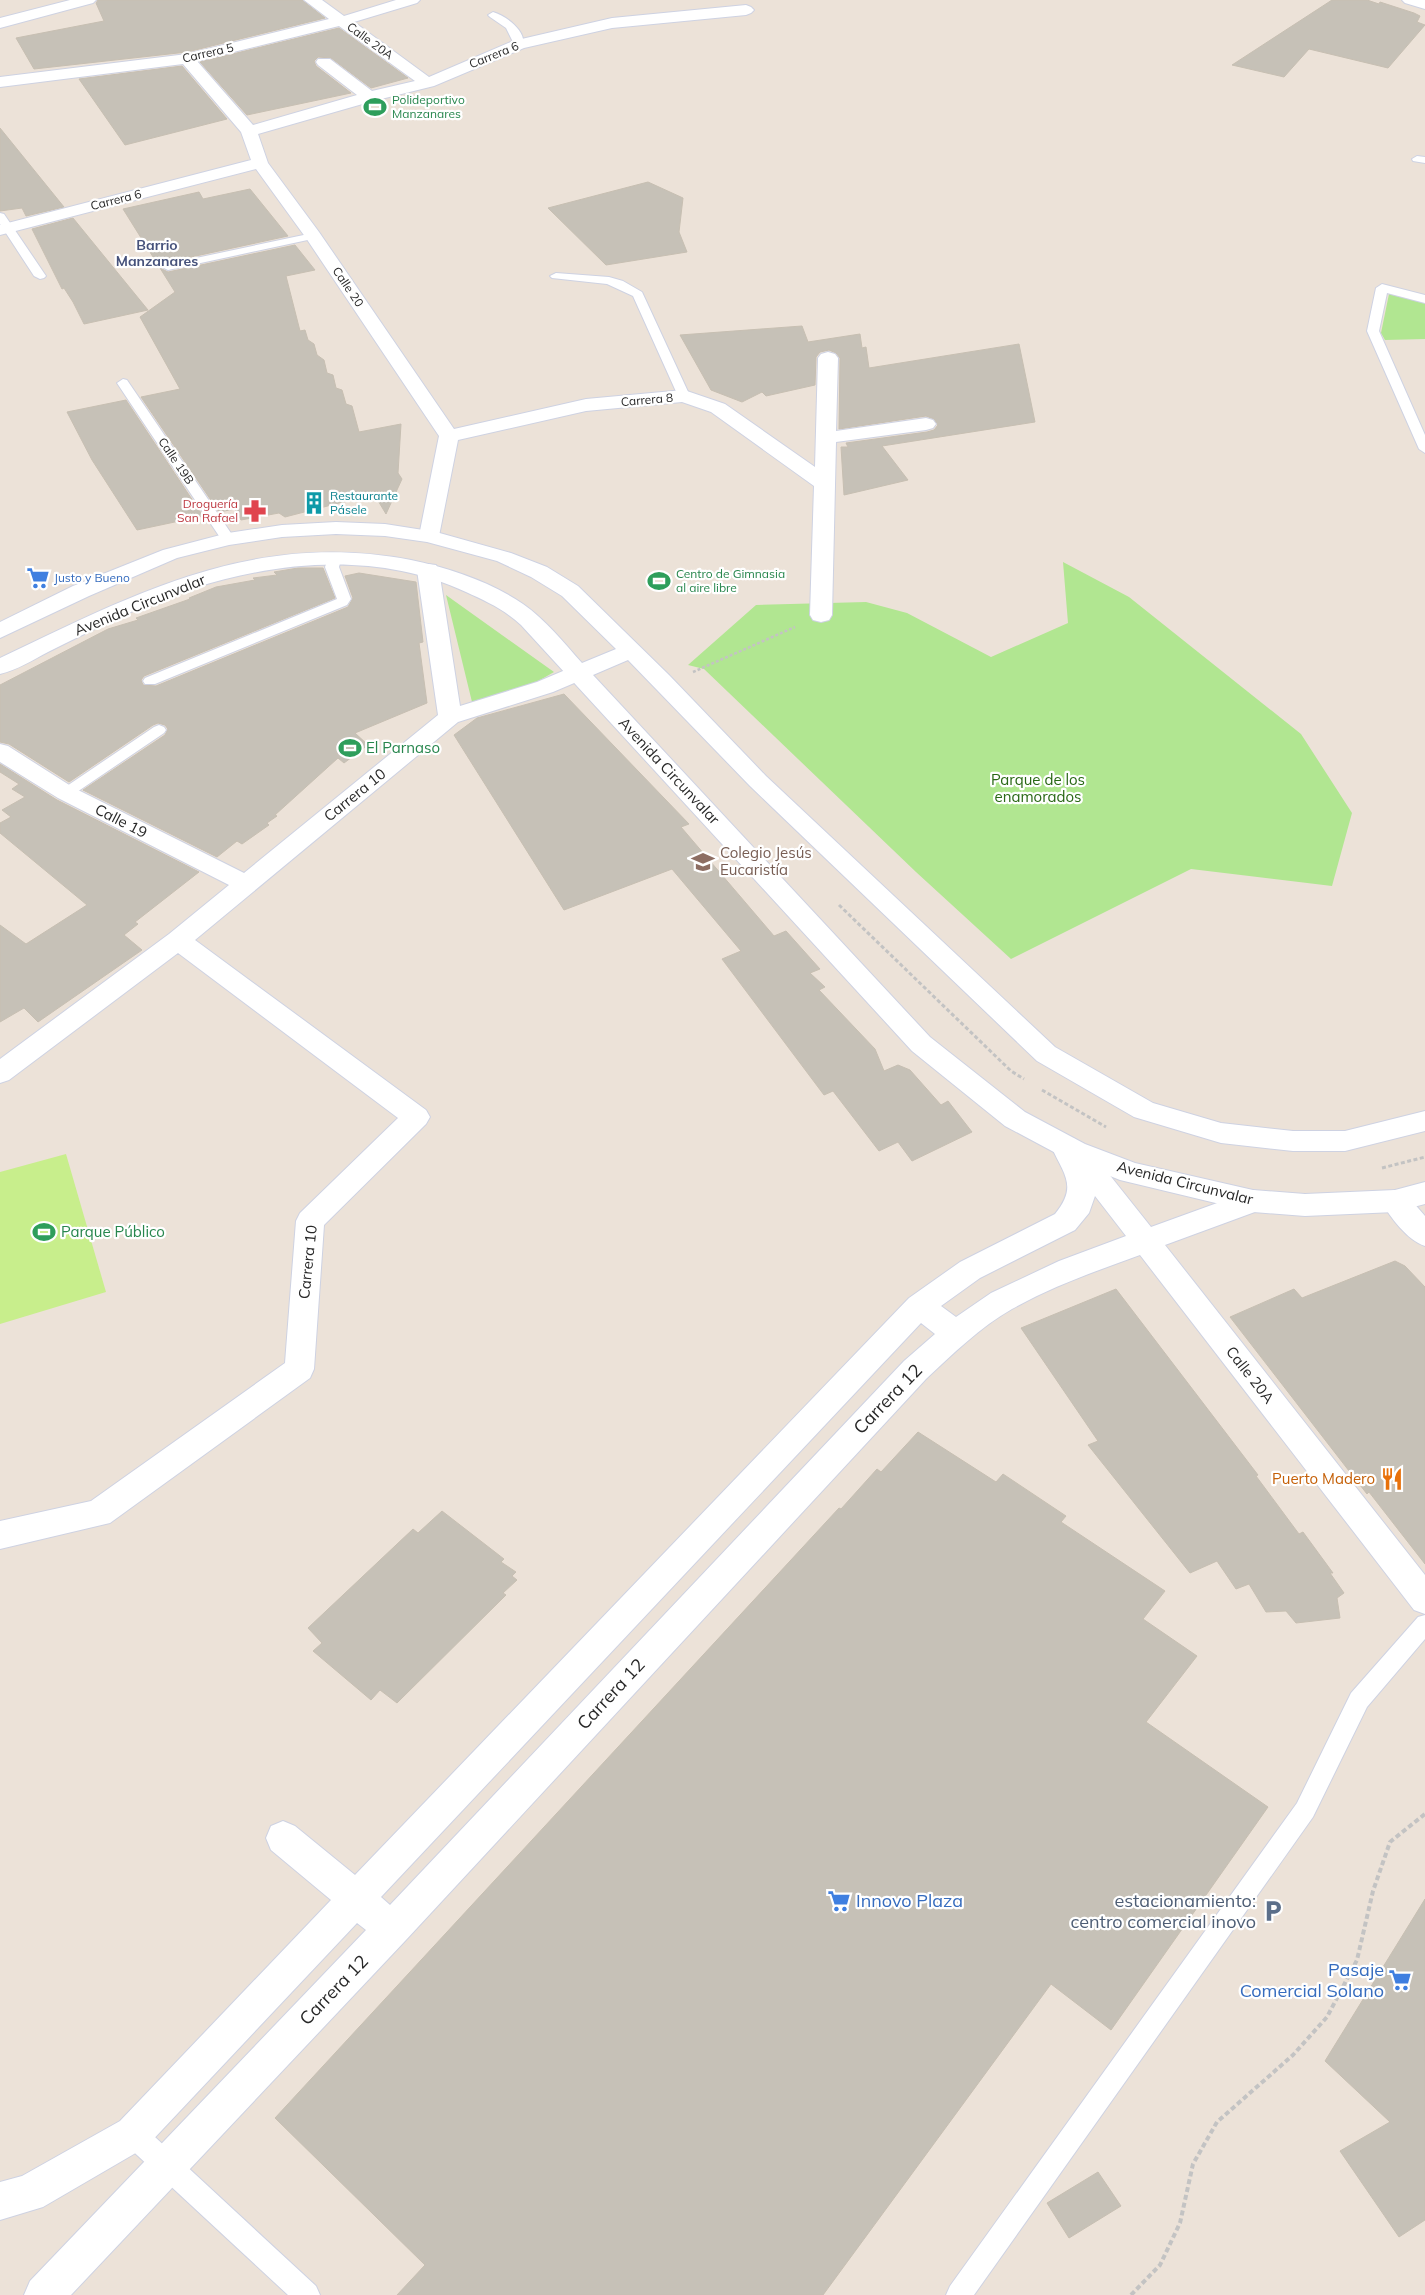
<svg xmlns="http://www.w3.org/2000/svg" width="1425" height="2295" viewBox="0 0 1425 2295" font-family="Mulish,sans-serif">
	<rect width="100%" height="100%" fill="#ece2d8"/>
	<path fill="#b1e691" d="M 1389,294 L 1425,303 L 1425,339 L 1385,340 L 1381,333 Z
		M 1063,562 L 1129,597 L 1301,734 L 1352,813 L 1332,886 L 1191,869 L 1011,959 L 916,872 L 704,669 L 688,665 L 756,605 L 866,602 L 907,613 L 991,657 L 1068,623 Z
		M 446,595 L 554,672 L 521,691 L 472,702 Z"/>
	<path fill="#c8ee8c" d="M 66,1154 L 106,1292 L 0,1324 L 0,1172 Z"/>
	<path fill="#c6c1b7" stroke="#c7bfb2" d="M 98,0 L 302,0 L 325,18 L 187,52 L 34,69 L 16,38 L 104,21 L 96,3 Z
		M 1332,0 L 1367,0 L 1379,4 L 1380,2 L 1414,13 L 1420,16 L 1417,22 L 1425,25 L 1388,68 L 1309,49 L 1284,77 L 1232,65 Z
		M 339,28 L 408,78 L 371,88 L 331,58 L 318,57 L 314,61 L 316,66 L 351,93 L 247,115 L 200,62 Z
		M 182,66 L 227,119 L 125,145 L 79,79 Z
		M 0,128 L 64,207 L 26,216 L 22,208 L 0,211 Z
		M 648,182 L 683,198 L 679,232 L 687,252 L 606,265 L 548,208 Z
		M 250,189 L 288,236 L 168,262 L 160,268 L 168,272 L 295,245 L 315,270 L 286,276 L 300,331 L 305,330 L 308,340 L 314,344 L 317,355 L 324,360 L 327,373 L 333,375 L 336,388 L 342,390 L 346,404 L 352,406 L 359,432 L 401,424 L 398,473 L 402,479 L 386,514 L 374,494 L 285,517 L 279,513 L 241,520 L 235,509 L 219,512 L 141,397 L 180,389 L 140,317 L 175,292 L 123,209 L 199,192 L 203,199 Z
		M 73,218 L 148,310 L 84,324 L 73,302 L 64,288 L 62,289 L 32,229 Z
		M 802,326 L 808,342 L 860,334 L 862,348 L 866,347 L 869,368 L 1019,344 L 1035,422 L 882,446 L 908,480 L 844,495 L 841,447 L 848,447 L 846,443 L 927,432 L 934,430 L 938,425 L 934,419 L 926,416 L 839,429 L 840,358 L 836,353 L 829,350 L 820,352 L 816,357 L 815,385 L 766,396 L 762,392 L 742,402 L 711,390 L 680,335 Z
		M 126,400 L 203,516 L 137,530 L 92,460 L 67,412 Z
		M 298,568 L 323,568 L 335,598 L 144,676 L 141,680 L 143,685 L 156,686 L 348,607 L 353,598 L 345,576 L 359,573 L 416,582 L 423,642 L 419,643 L 427,703 L 355,733 L 368,745 L 344,763 L 338,758 L 275,815 L 277,816 L 267,823 L 269,825 L 242,844 L 237,841 L 217,857 L 83,790 L 165,735 L 168,729 L 165,725 L 158,723 L 153,725 L 69,782 L 9,744 L 0,742 L 0,685 L 108,629 L 138,620 L 136,618 L 190,599 L 189,598 L 216,587 L 255,580 L 253,578 L 277,575 L 274,572 Z
		M 564,694 L 689,824 L 681,827 L 774,936 L 786,931 L 820,969 L 810,973 L 825,987 L 819,990 L 875,1049 L 884,1071 L 898,1065 L 910,1070 L 941,1105 L 948,1101 L 972,1132 L 912,1161 L 898,1142 L 879,1151 L 833,1091 L 824,1095 L 722,959 L 741,951 L 672,869 L 564,910 L 454,735 L 477,718 Z
		M 0,764 L 57,800 L 199,872 L 135,922 L 138,924 L 124,935 L 142,950 L 38,1022 L 24,1008 L 0,1022 L 0,925 L 26,944 L 87,905 L 0,833 L 0,823 L 11,817 L 2,810 L 25,797 L 12,789 L 19,784 L 0,772 Z
		M 1395,1261 L 1405,1266 L 1425,1287 L 1425,1564 L 1369,1492 L 1367,1494 L 1346,1467 L 1230,1317 L 1294,1289 L 1302,1298 Z
		M 1116,1289 L 1258,1475 L 1256,1476 L 1299,1534 L 1303,1532 L 1333,1573 L 1330,1573 L 1344,1593 L 1337,1598 L 1340,1618 L 1296,1623 L 1286,1611 L 1266,1612 L 1249,1584 L 1236,1589 L 1217,1561 L 1190,1573 L 1088,1445 L 1098,1441 L 1021,1328 Z
		M 918,1432 L 996,1482 L 1003,1474 L 1066,1516 L 1061,1522 L 1165,1591 L 1143,1619 L 1197,1656 L 1146,1722 L 1268,1807 L 1111,2030 L 1051,1984 L 823,2295 L 397,2295 L 425,2265 L 275,2118 L 839,1508 L 841,1509 L 877,1469 L 881,1472 Z
		M 442,1511 L 504,1559 L 501,1562 L 516,1572 L 512,1576 L 517,1580 L 503,1593 L 506,1595 L 397,1703 L 380,1690 L 371,1700 L 313,1651 L 322,1643 L 308,1628 L 413,1529 L 418,1533 Z
		M 1425,1899 L 1425,2220 L 1399,2237 L 1340,2151 L 1390,2122 L 1325,2061 Z
		M 1098,2172 L 1121,2206 L 1069,2238 L 1047,2203 Z"/>
	<g fill="none" stroke-linecap="round" stroke-linejoin="round">
		<defs>
			<path id="lane" d="M 493,12 C 506,16 527,31 523,46 L 515,46 L 506,28 L 490,17 L 488,15 Z
				M 1417,156 L 1425,157 L 1425,163 L 1413,161 L 1412,159 Z
				M 0,213 L 4,214 L 46,276 L 44,278 L 40,279 L 34,276 L 0,224 Z
				M 313,233 L 317,234 L 319,236 L 317,238 L 168,270 L 162,267 L 168,264 Z
				M 556,273 L 609,277 L 623,281 L 642,292 L 690,396 L 688,399 L 680,399 L 678,396 L 633,296 L 607,284 L 552,278 L 550,276 Z
				M 1382,284 L 1425,295 L 1425,303 L 1387,293 L 1379,331 L 1425,435 L 1425,453 L 1419,449 L 1367,331 L 1376,288 Z
				M 123,379 L 127,380 L 235,539 L 233,542 L 228,543 L 221,539 L 117,383 Z
				M 334,555 L 341,559 L 339,567 L 351,599 L 347,605 L 155,684 L 145,684 L 143,681 L 145,678 L 337,599 L 325,567 L 329,556 Z
				M 159,725 L 164,727 L 166,730 L 164,733 L 71,796 L 61,796 L 58,793 L 61,790 L 154,727 Z
				M 1425,1615 L 1425,1639 L 1367,1707 L 1313,1817 L 974,2295 L 946,2295 L 950,2286 L 1297,1803 L 1351,1693 L 1418,1617 Z
				M 133,2122 L 142,2125 L 316,2286 L 320,2295 L 288,2295 L 124,2143 L 121,2134 L 124,2125 Z"/>
			<path id="street" d="M 70,0 L 96,0 L 93,3 L 0,28 L 0,18 Z
				M 304,0 L 322,0 L 344,16 L 396,0 L 420,0 L 417,3 L 354,22 L 429,77 L 513,41 L 612,18 L 746,5 L 751,7 L 754,10 L 751,13 L 746,15 L 612,28 L 524,48 L 434,86 L 373,101 L 258,134 L 268,163 L 319,232 L 454,429 L 586,399 L 684,390 L 725,404 L 815,467 L 818,358 L 821,354 L 828,352 L 835,354 L 838,358 L 836,431 L 926,418 L 933,420 L 936,424 L 933,428 L 926,430 L 836,442 L 832,615 L 829,620 L 821,622 L 813,620 L 810,615 L 814,486 L 711,412 L 682,402 L 586,411 L 458,440 L 439,536 L 436,540 L 429,542 L 422,540 L 419,536 L 439,436 L 306,238 L 256,169 L 0,235 L 0,225 L 251,160 L 241,132 L 183,64 L 0,87 L 0,77 L 187,54 L 329,19 ZM 339,26 L 415,81 L 372,91 L 330,59 L 318,59 L 316,62 L 318,65 L 357,95 L 253,125 L 197,61 Z
				M 1402,0 L 1425,0 L 1425,9 L 1405,3 Z
				M 428,564 L 436,565 L 439,570 L 460,706 L 537,682 L 570,668 L 578,666 L 586,668 L 589,673 L 586,678 L 553,692 L 458,722 L 195,940 L 426,1110 L 430,1117 L 426,1124 L 324,1225 L 314,1369 L 310,1378 L 110,1523 L 0,1549 L 0,1521 L 91,1501 L 285,1363 L 296,1221 L 300,1213 L 398,1118 L 178,953 L 9,1080 L 0,1083 L 0,1059 L 169,934 L 229,885 L 58,798 L 0,762 L 0,744 L 8,746 L 74,788 L 244,873 L 438,715 L 417,570 L 420,565 Z
				M 1065,1136 L 1075,1139 L 1079,1146 L 1089,1149 L 1151,1227 L 1253,1190 L 1263,1193 L 1267,1201 L 1263,1209 L 1165,1245 L 1425,1575 L 1425,1614 L 1414,1610 L 1140,1255 C 1096,1271 1053,1286 1012,1309 C 980,1327 953,1354 926,1379 L 405,1941 L 71,2295 L 24,2295 L 30,2281 L 366,1930 L 357,1923 L 146,2147 L 43,2207 L 0,2220 L 0,2182 L 22,2176 L 120,2121 L 331,1900 L 271,1850 L 266,1838 L 271,1826 L 283,1821 L 295,1826 L 355,1875 L 909,1298 L 960,1262 L 1055,1214 C 1078,1186 1064,1175 1051,1146 L 1055,1139 ZM 1095,1196 L 1126,1236 L 1059,1261 L 991,1293 L 956,1317 L 941,1306 L 980,1278 L 1075,1230 L 1089,1213 ZM 921,1323 L 935,1334 L 904,1361 L 390,1905 L 381,1897 Z
				M 1395,1190 L 1405,1193 L 1425,1216 L 1425,1246 C 1407,1240 1390,1217 1381,1201 L 1385,1193 Z"/>
			<path id="secondary" d="M 336,522 L 385,524 L 436,532 L 511,553 L 547,567 L 578,586 L 669,675 L 766,776 L 1055,1047 L 1153,1103 L 1221,1123 L 1293,1131 L 1345,1131 L 1425,1111 L 1425,1131 L 1345,1151 L 1293,1151 L 1221,1143 L 1134,1117 L 1037,1061 L 750,786 L 628,660 L 593,675 L 930,1037 L 1025,1112 L 1085,1144 L 1135,1163 L 1253,1190 L 1305,1194 L 1395,1190 L 1425,1182 L 1425,1204 L 1395,1212 L 1305,1216 L 1253,1212 L 1120,1180 L 1065,1158 L 1005,1126 L 912,1051 L 521,625 C 505,610 486,601 466,592 C 360,543 237,566 133,611 C 104,624 76,638 48,652 C 33,660 17,670 0,674 L 0,658 C 136,593 254,530 411,560 C 449,568 491,582 523,604 C 546,620 564,643 582,663 L 616,649 L 562,596 L 531,577 L 497,561 L 427,542 L 385,536 L 336,534 L 282,537 L 229,545 L 177,558 L 89,596 L 0,638 L 0,622 L 73,586 L 163,550 L 228,533 L 282,525 Z"/>
		</defs>
		<use href="#lane" stroke="#ced2e2" stroke-width="2"/>
		<use href="#street" stroke="#ced2e2" stroke-width="2"/>
		<use href="#secondary" stroke="#ced2e2" stroke-width="2"/>
		<path stroke="#c3c3c3" stroke-width="2.5" stroke-dasharray="3 2" stroke-linecap="butt" d="M 693,672 L 795,627"/>
		<path stroke="#c3c3c3" stroke-width="3" stroke-dasharray="4 2.5" stroke-linecap="butt" d="M 839,905 L 1011,1071 L 1024,1079
			M 1042,1090 L 1106,1127
			M 1382,1168 L 1425,1157"/>
		<path stroke="#c3c3c3" stroke-width="4" stroke-dasharray="5 3" stroke-linecap="butt" d="M 1131,2295 L 1160,2265 L 1180,2223 L 1193,2164 L 1217,2122 L 1293,2055 L 1327,2017 L 1357,1960 L 1373,1891 L 1390,1842 L 1425,1814"/>
		<use href="#lane" fill="#fff" fill-rule="evenodd"/>
		<use href="#street" fill="#fff" fill-rule="evenodd"/>
		<use href="#secondary" fill="#fff" fill-rule="evenodd"/>
	</g>
	<defs>
		<symbol id="stadium-bare" viewBox="-9 -9 18 18"><path d="M0-5a6.5 5 0 1 0 0 10a6.5 5 0 1 0 0-10ZM-3.5-1.8h7v3.6h-7Z" fill="#2e9e5b" stroke="#fff" stroke-width="2.5" paint-order="stroke"/></symbol>
		<symbol id="building-bare" viewBox="-9 -9 18 18"><path d="M-4-6H4V6H1V3H-1V6H-4ZM-2.5-4.3h1.7v1.8h-1.7ZM.8-4.3h1.7v1.8H.8ZM-2.5-1h1.7V.8h-1.7ZM.8-1h1.7V.8H.8Z" fill="#0f9aa8" stroke="#fff" stroke-width="2.5" paint-order="stroke"/></symbol>
		<symbol id="pharmacy-bare" viewBox="-9 -9 18 18"><path d="M-2-6h4v4h4v4h-4v4h-4v-4h-4v-4h4Z" fill="#e0444e" stroke="#fff" stroke-width="2.5" paint-order="stroke"/></symbol>
		<symbol id="supermarket-bare" viewBox="-9 -9 18 18"><path d="M-6-5.5h2.5l.6 2H6L4.5 2H-2.5L-4.4-4H-6ZM-1.5 3.2a1.3 1.3 0 1 0 .1 0ZM3 3.2a1.3 1.3 0 1 0 .1 0Z" fill="#3f7fe0" stroke="#fff" stroke-width="2.5" paint-order="stroke"/></symbol>
		<symbol id="school-bare" viewBox="-9 -9 18 18"><path d="M0-5L7-2L0 1L-7-2ZM-4 1L0 2.5L4 1V4Q0 6-4 4Z" fill="#8d6e63" stroke="#fff" stroke-width="2.5" paint-order="stroke"/></symbol>
		<symbol id="restaurant-bare" viewBox="-9 -9 18 18"><path d="M-5-6h1v4h1v-4h1v4h1v-4h1v5L-1.5 .5V6h-2V.5L-5-1ZM5-6V6H3V1.5H1.5Q1.5-4 5-6Z" fill="#e8710a" stroke="#fff" stroke-width="2.5" paint-order="stroke"/></symbol>
		<symbol id="parking-bare" viewBox="-9 -9 18 18"><path d="M-3.5-5.5H1a3.5 3.5 0 0 1 0 7H-1V5.5H-3.5ZM-1-3.4V-.6H.8a1.4 1.4 0 0 0 0-2.8Z" fill="#5c6f8a" stroke="#fff" stroke-width="2.5" paint-order="stroke"/></symbol>
	</defs>
	<g fill-rule="evenodd">
		<use href="#stadium-bare" x="359" y="91" width="32" height="32"/>
		<use href="#building-bare" x="298" y="487" width="32" height="32"/>
		<use href="#pharmacy-bare" x="239" y="495" width="32" height="32"/>
		<use href="#supermarket-bare" x="22" y="562" width="32" height="32"/>
		<use href="#stadium-bare" x="643" y="565" width="32" height="32"/>
		<use href="#stadium-bare" x="334" y="732" width="32" height="32"/>
		<use href="#school-bare" x="687" y="846" width="32" height="32"/>
		<use href="#stadium-bare" x="28" y="1216" width="32" height="32"/>
		<use href="#restaurant-bare" x="1376" y="1463" width="32" height="32"/>
		<use href="#supermarket-bare" x="823" y="1885" width="32" height="32"/>
		<use href="#parking-bare" x="1257" y="1895" width="32" height="32"/>
		<use href="#supermarket-bare" x="1384" y="1964" width="32" height="32"/>
	</g>
	<g text-anchor="middle" stroke-width="4.5" stroke-linejoin="round" paint-order="stroke">
		<g font-size="12" fill="#282828" stroke="#fff">
			<text transform="translate(370 41) rotate(36)" y="4">Calle 20A</text>
			<text transform="translate(208 53) rotate(-13)" y="4">Carrera 5</text>
			<text transform="translate(494 55) rotate(-22)" y="4">Carrera 6</text>
			<text transform="translate(116 200) rotate(-14)" y="4">Carrera 6</text>
			<text transform="translate(348 287) rotate(56)" y="4">Calle 20</text>
			<text transform="translate(647 400) rotate(-5)" y="4">Carrera 8</text>
			<text transform="translate(176 461) rotate(56)" y="4">Calle 19B</text>
		</g>
		<g font-size="12" fill="#27864d" stroke="#fff" text-anchor="start">
			<text x="392" y="104">Polideportivo<tspan x="392" dy="14">Manzanares</tspan></text>
			<text x="676" y="578">Centro de Gimnasia<tspan x="676" dy="14">al aire libre</tspan></text>
		</g>
		<g font-size="12" fill="#0d838f" stroke="#fff" text-anchor="start">
			<text x="330" y="500">Restaurante<tspan x="330" dy="14">Pásele</tspan></text>
		</g>
		<g font-size="12" fill="#be3a42" stroke="#fff" text-anchor="end">
			<text x="238" y="508">Droguería<tspan x="238" dy="14">San Rafael</tspan></text>
		</g>
		<g font-size="12" fill="#366cbe" stroke="#fff" text-anchor="start">
			<text x="54" y="582">Justo y Bueno</text>
		</g>
		<g font-size="14" font-weight="bold" fill="#46527b" stroke="#fff">
			<text x="157" y="250">Barrio<tspan x="157" dy="16">Manzanares</tspan></text>
		</g>
		<g font-size="15" fill="#282828" stroke="#fff">
			<text transform="translate(140 605) rotate(-22)" y="5">Avenida Circunvalar</text>
			<text transform="translate(669 771) rotate(47)" y="5">Avenida Circunvalar</text>
			<text transform="translate(355 795) rotate(-39)" y="5">Carrera 10</text>
			<text transform="translate(121 821) rotate(27)" y="5">Calle 19</text>
			<text transform="translate(1185 1183) rotate(14)" y="5">Avenida Circunvalar</text>
			<text transform="translate(308 1262) rotate(-84)" y="5">Carrera 10</text>
			<text transform="translate(1250 1375) rotate(52)" y="5">Calle 20A</text>
		</g>
		<g font-size="15" fill="#27864d" stroke="#fff" text-anchor="start">
			<text x="366" y="753">El Parnaso</text>
			<text x="61" y="1237">Parque Público</text>
		</g>
		<g font-size="15" fill="#296815" stroke="#fff">
			<text x="1038" y="785">Parque de los<tspan x="1038" dy="17">enamorados</tspan></text>
		</g>
		<g font-size="15" fill="#785e54" stroke="#fff" text-anchor="start">
			<text x="720" y="858">Colegio Jesús<tspan x="720" dy="17">Eucaristía</tspan></text>
		</g>
		<g font-size="15" fill="#c56008" stroke="#fff" text-anchor="end">
			<text x="1375" y="1484">Puerto Madero</text>
		</g>
		<g font-size="18" fill="#282828" stroke="#fff">
			<text transform="translate(888 1399) rotate(-46)" y="6">Carrera 12</text>
			<text transform="translate(611 1694) rotate(-47)" y="6">Carrera 12</text>
			<text transform="translate(334 1990) rotate(-46)" y="6">Carrera 12</text>
		</g>
		<g font-size="18" fill="#366cbe" stroke="#fff" text-anchor="start">
			<text x="856" y="1907">Innovo Plaza</text>
			<text x="1384" y="1976" text-anchor="end">Pasaje<tspan x="1384" dy="21">Comercial Solano</tspan></text>
		</g>
		<g font-size="18" fill="#4e5e75" stroke="#fff" text-anchor="end">
			<text x="1256" y="1907">estacionamiento:<tspan x="1256" dy="21">centro comercial inovo</tspan></text>
		</g>
	</g>
</svg>
